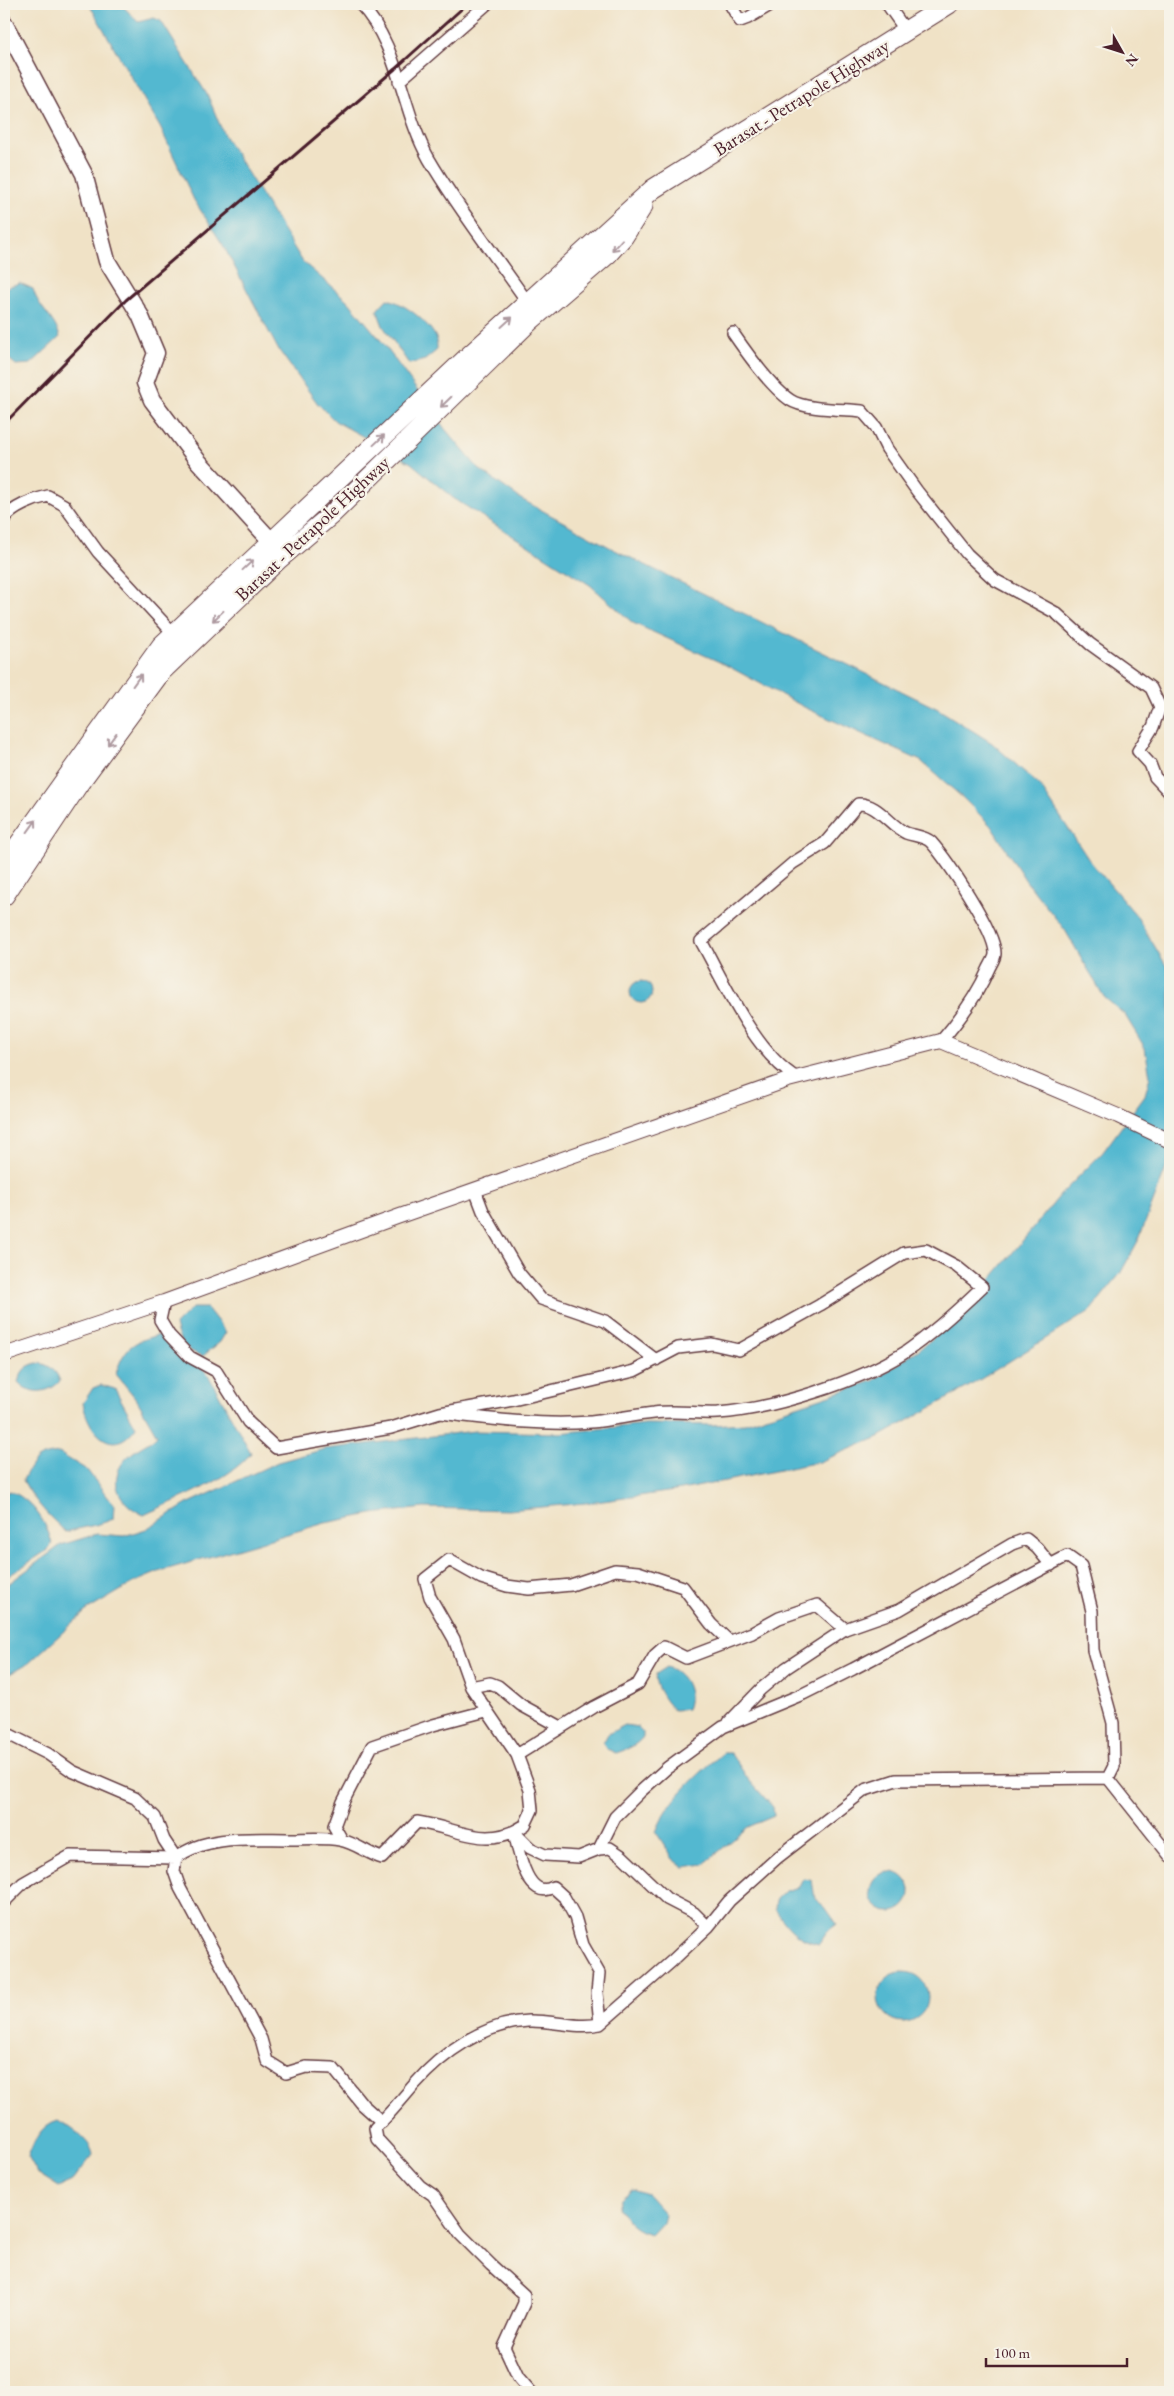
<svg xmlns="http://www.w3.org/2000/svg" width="1174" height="2396" viewBox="0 0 1174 2396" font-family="'EB Garamond',serif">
	<rect width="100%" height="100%" fill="#f7f3e8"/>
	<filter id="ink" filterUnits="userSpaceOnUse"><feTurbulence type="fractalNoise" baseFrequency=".02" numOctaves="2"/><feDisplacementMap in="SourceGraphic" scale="10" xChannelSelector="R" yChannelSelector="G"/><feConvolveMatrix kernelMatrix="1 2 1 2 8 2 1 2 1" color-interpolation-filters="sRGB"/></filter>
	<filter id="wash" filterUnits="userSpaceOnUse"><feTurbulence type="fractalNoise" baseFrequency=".0096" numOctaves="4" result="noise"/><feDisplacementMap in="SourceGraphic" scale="20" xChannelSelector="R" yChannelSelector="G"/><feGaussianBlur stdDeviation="1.12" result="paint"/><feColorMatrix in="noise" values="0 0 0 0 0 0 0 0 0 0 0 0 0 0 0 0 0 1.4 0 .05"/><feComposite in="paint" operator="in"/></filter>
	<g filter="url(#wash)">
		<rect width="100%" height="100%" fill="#f0e2c6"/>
		<path fill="#52b8d0" stroke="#4e6c7e" d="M 89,4 L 121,4 L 138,22 L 154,18 L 161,21 L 208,96 L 224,135 L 303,262 L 348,301 L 383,343 L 445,429 L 479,469 L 521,499 L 615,550 L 938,709 L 992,743 L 1040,786 L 1089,860 L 1136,915 L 1170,972 L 1170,1158 L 1138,1241 L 1120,1274 L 1090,1311 L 968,1387 L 879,1437 L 819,1462 L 681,1490 L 596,1502 L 509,1510 L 424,1508 L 372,1514 L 325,1523 L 161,1571 L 135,1582 L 86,1611 L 29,1663 L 4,1677 L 4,1587 L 61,1545 L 97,1534 L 124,1536 L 146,1529 L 187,1504 L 278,1462 L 325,1449 L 475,1431 L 560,1433 L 646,1424 L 712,1425 L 745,1423 L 873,1381 L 921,1348 L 961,1315 L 1062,1193 L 1103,1152 L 1145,1095 L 1150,1076 L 1145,1048 L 1125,1015 L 1104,997 L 1065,930 L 1026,881 L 991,826 L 963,798 L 921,761 L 806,708 L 724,664 L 633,623 L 590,585 L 453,498 L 411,463 L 335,421 L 318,404 L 278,349 L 223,245 L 194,200 L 161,129 Z
			M 20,283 L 33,289 C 38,308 55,318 60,337 L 31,364 L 16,365 L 4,355 L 4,288 Z
			M 387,299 C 403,302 430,323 436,338 C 437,341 437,346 437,350 L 425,360 L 409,364 L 383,326 L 377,310 Z
			M630 992a11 11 0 1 1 22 0a11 11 0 1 1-22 0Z
			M 192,1308 L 207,1308 L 226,1332 L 220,1342 L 203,1356 C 186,1351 179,1342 175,1325 Z
			M 162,1334 L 206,1371 L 251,1453 C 229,1481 177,1499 144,1515 C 114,1502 105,1472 135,1451 C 143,1445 150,1443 157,1435 L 137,1400 L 116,1374 C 124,1346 134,1341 162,1334 Z
			M 37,1363 C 49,1364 56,1370 60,1381 C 49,1394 29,1395 18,1382 C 22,1370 25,1366 37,1363 Z
			M 101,1385 L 115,1389 L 136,1427 C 113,1460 88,1432 83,1403 L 93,1388 Z
			M 59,1453 L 87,1470 L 114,1505 L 113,1519 C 98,1526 82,1527 66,1532 C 49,1517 34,1501 23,1480 C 34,1459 36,1456 59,1453 Z
			M 10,1491 C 31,1499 47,1522 52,1544 L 46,1551 L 4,1579 L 4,1494 Z
			M 667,1667 C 684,1672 694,1693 687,1709 L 674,1710 C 667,1705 652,1683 656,1674 Z
			M 625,1725 L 638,1727 L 643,1732 L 643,1737 C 637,1745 626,1750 616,1753 L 607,1749 L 603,1743 L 608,1734 Z
			M 723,1753 L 731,1753 L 748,1779 L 773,1807 L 774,1816 L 748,1827 L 704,1864 L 684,1867 L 673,1859 L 656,1832 C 668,1800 697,1775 723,1753 Z
			M870 1892a20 20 0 1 1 40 0a20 20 0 1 1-40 0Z
			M 803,1879 L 812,1880 L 815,1899 L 825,1907 L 837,1924 L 828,1931 L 819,1944 C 797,1940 787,1927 775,1909 L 776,1900 L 785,1891 L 799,1887 Z
			M878 1997a25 25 0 1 1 50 0a25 25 0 1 1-50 0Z
			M 58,2120 C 70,2127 91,2140 93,2155 L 72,2181 L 59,2187 L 37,2173 L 28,2157 C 34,2140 41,2125 58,2120 Z
			M 632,2189 L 647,2194 L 665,2214 L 663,2222 L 652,2234 C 635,2231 627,2222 618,2208 L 621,2198 Z"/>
	</g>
	<g filter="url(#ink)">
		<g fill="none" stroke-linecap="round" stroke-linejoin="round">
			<defs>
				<path id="minor" d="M 360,4 C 400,46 401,110 429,159 C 458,209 495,255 528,303
					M 730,4 L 740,21 L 748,18 L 772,4
					M 887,4 L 906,31
					M 399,81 L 487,4
					M 733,333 C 746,352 771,387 790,400 C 805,410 844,409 862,411 L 876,427 L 887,449 L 917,491 L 967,554 L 995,580 L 1056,613 L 1090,644 L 1151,688 L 1160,707 L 1153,727 L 1138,751 L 1150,764 L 1155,777 L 1170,793
					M 4,519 C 13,507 34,499 48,496 L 64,505 L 98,552 L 174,634
					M 797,1078 C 755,1053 725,984 701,941 L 793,863 L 825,843 L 858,804 C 878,803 890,826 906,833 C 914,836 925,836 931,842 C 947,860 996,932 995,954 C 995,958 991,964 989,968 C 977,996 961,1018 941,1041
					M 475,1190 L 483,1211 L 519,1273 L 541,1299 L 605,1321 L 656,1360
					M 164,1302 L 160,1320 L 169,1335 L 190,1357 L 216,1371 L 248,1422 L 276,1448 L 391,1428 L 440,1413 L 513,1400 L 634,1371 L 678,1348 L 712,1344 L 739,1350 L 820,1305 L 904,1253 L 926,1250 L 956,1266 L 982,1287 C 958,1310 932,1334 904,1353 C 858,1382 773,1409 718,1413 C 697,1414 675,1410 654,1413 C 633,1415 612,1420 591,1422 C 540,1426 490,1419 440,1413
					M 729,1641 L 711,1624 L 683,1587 L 638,1572 L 615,1570 L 571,1585 L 529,1589 L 507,1586 L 481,1578 L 449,1560 L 425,1579 L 430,1597 L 454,1639 L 471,1687 L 517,1755 L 594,1707 L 638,1684 L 655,1655 L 664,1647 L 686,1658 L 752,1633 L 779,1618 L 817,1605 L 845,1629
					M 471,1687 L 490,1683 L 498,1686 L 521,1705 L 561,1727
					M 729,1722 L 761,1689 L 786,1668 L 845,1629 L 899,1610 L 1012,1544 L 1026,1539 L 1037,1548 L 1051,1565
					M 4,1732 L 48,1754 L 72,1771 L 135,1798 L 155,1817 L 164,1840 L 176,1858 L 70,1856 L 23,1883 L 4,1902
					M 514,1832 L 530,1848 L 545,1855 L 579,1857 L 599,1849 L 610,1848 L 622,1856 L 667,1899 L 694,1913 L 708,1927
					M 514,1832 C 518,1849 527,1902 553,1887 L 564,1897 L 575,1917 L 583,1945 L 599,1973 L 597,1993 L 600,2024
					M 342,1840 L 334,1826 L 343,1802 L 372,1746 L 433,1725 L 486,1711
					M 599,1849 L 615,1817 L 640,1792 L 667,1768 L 723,1727 L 803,1694 L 853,1669 L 1067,1556 L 1081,1566 L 1092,1611 L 1093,1650 L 1113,1723 L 1114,1766 L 1108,1778
					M 382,2122 L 363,2105 L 333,2068 L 306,2067 L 286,2073 L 267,2061 L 261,2039 L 180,1888 L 174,1871 L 176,1858 C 205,1835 251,1839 287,1839 C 304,1839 323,1837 340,1840 C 354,1842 368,1854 382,1858 L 417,1822 C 459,1828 486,1851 525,1825 L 532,1810 L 530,1790 L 517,1755
					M 531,2392 L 518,2377 L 504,2347 L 524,2303 L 524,2295 L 491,2265 L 460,2234 L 433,2195 L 420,2186 L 377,2139 L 375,2128 C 389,2115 401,2100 414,2085 C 442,2053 484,2023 528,2021 C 552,2020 576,2029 600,2024 L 672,1961 L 708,1927 L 729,1901 L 777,1858 L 865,1790 L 896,1780 L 1108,1778 L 1170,1856"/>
				<path id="tertiary" d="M 4,1355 L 164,1302 L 397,1217 L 788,1080 L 941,1041 L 1118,1116 L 1170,1141"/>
				<path id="secondary" d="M 4,23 L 84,174 L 107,261 L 140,315 L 156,353 L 145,383 L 152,400 L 198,461 L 272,542"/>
				<path id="trunk" d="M 4,865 L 161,646 L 470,355 L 653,189 L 949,4
					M 4,896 L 78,785 L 161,672 L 279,559 L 331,515 L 530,321 L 608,254 L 624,236 L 643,206"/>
			</defs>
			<use href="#minor" stroke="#633c42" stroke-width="14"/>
			<use href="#tertiary" stroke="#633c42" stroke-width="16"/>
			<use href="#secondary" stroke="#633c42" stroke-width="19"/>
			<use href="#trunk" stroke="#633c42" stroke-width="21"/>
			<use href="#minor" stroke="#fff" stroke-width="11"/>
			<use href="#tertiary" stroke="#fff" stroke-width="14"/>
			<use href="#secondary" stroke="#fff" stroke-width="16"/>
			<use href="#trunk" stroke="#fff" stroke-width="19"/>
			<path stroke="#4a1f2b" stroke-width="3" d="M 4,424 L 126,300 L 395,69 L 467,4"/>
		</g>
		<defs><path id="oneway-shaft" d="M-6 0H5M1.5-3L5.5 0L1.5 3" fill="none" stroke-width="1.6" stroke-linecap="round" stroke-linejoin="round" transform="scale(1.25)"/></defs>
		<g stroke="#ae9aa0">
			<use href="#oneway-shaft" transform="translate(617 245) rotate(132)"/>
			<use href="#oneway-shaft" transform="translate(507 322) rotate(-42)"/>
			<use href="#oneway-shaft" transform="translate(446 402) rotate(136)"/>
			<use href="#oneway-shaft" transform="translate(379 440) rotate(-43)"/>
			<use href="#oneway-shaft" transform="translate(248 565) rotate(-43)"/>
			<use href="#oneway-shaft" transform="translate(218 616) rotate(137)"/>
			<use href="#oneway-shaft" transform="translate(137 680) rotate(-54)"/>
			<use href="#oneway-shaft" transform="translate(112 739) rotate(126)"/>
			<use href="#oneway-shaft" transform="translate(32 826) rotate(-54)"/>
		</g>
	</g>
	<g text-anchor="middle" stroke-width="4.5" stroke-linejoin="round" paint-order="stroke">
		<g font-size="19" fill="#4a1f2b" stroke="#f7f3e8">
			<text transform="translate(801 97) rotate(-32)" y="7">Barasat - Petrapole Highway</text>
			<text transform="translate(312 528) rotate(-43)" y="7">Barasat - Petrapole Highway</text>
		</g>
	</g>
	<rect width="1174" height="2396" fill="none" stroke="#f7f3e8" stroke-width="20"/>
	<g transform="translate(1122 52) rotate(129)" stroke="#f7f3e8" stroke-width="4" paint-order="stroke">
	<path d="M0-4L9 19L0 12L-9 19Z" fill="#4a1f2b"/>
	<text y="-8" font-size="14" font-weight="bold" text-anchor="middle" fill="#4a1f2b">N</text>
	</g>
	<path d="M986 2358v8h141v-8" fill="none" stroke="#4a1f2b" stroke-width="2.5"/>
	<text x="994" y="2358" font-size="15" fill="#4a1f2b" stroke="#f7f3e8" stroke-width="4" paint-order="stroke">100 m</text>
</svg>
